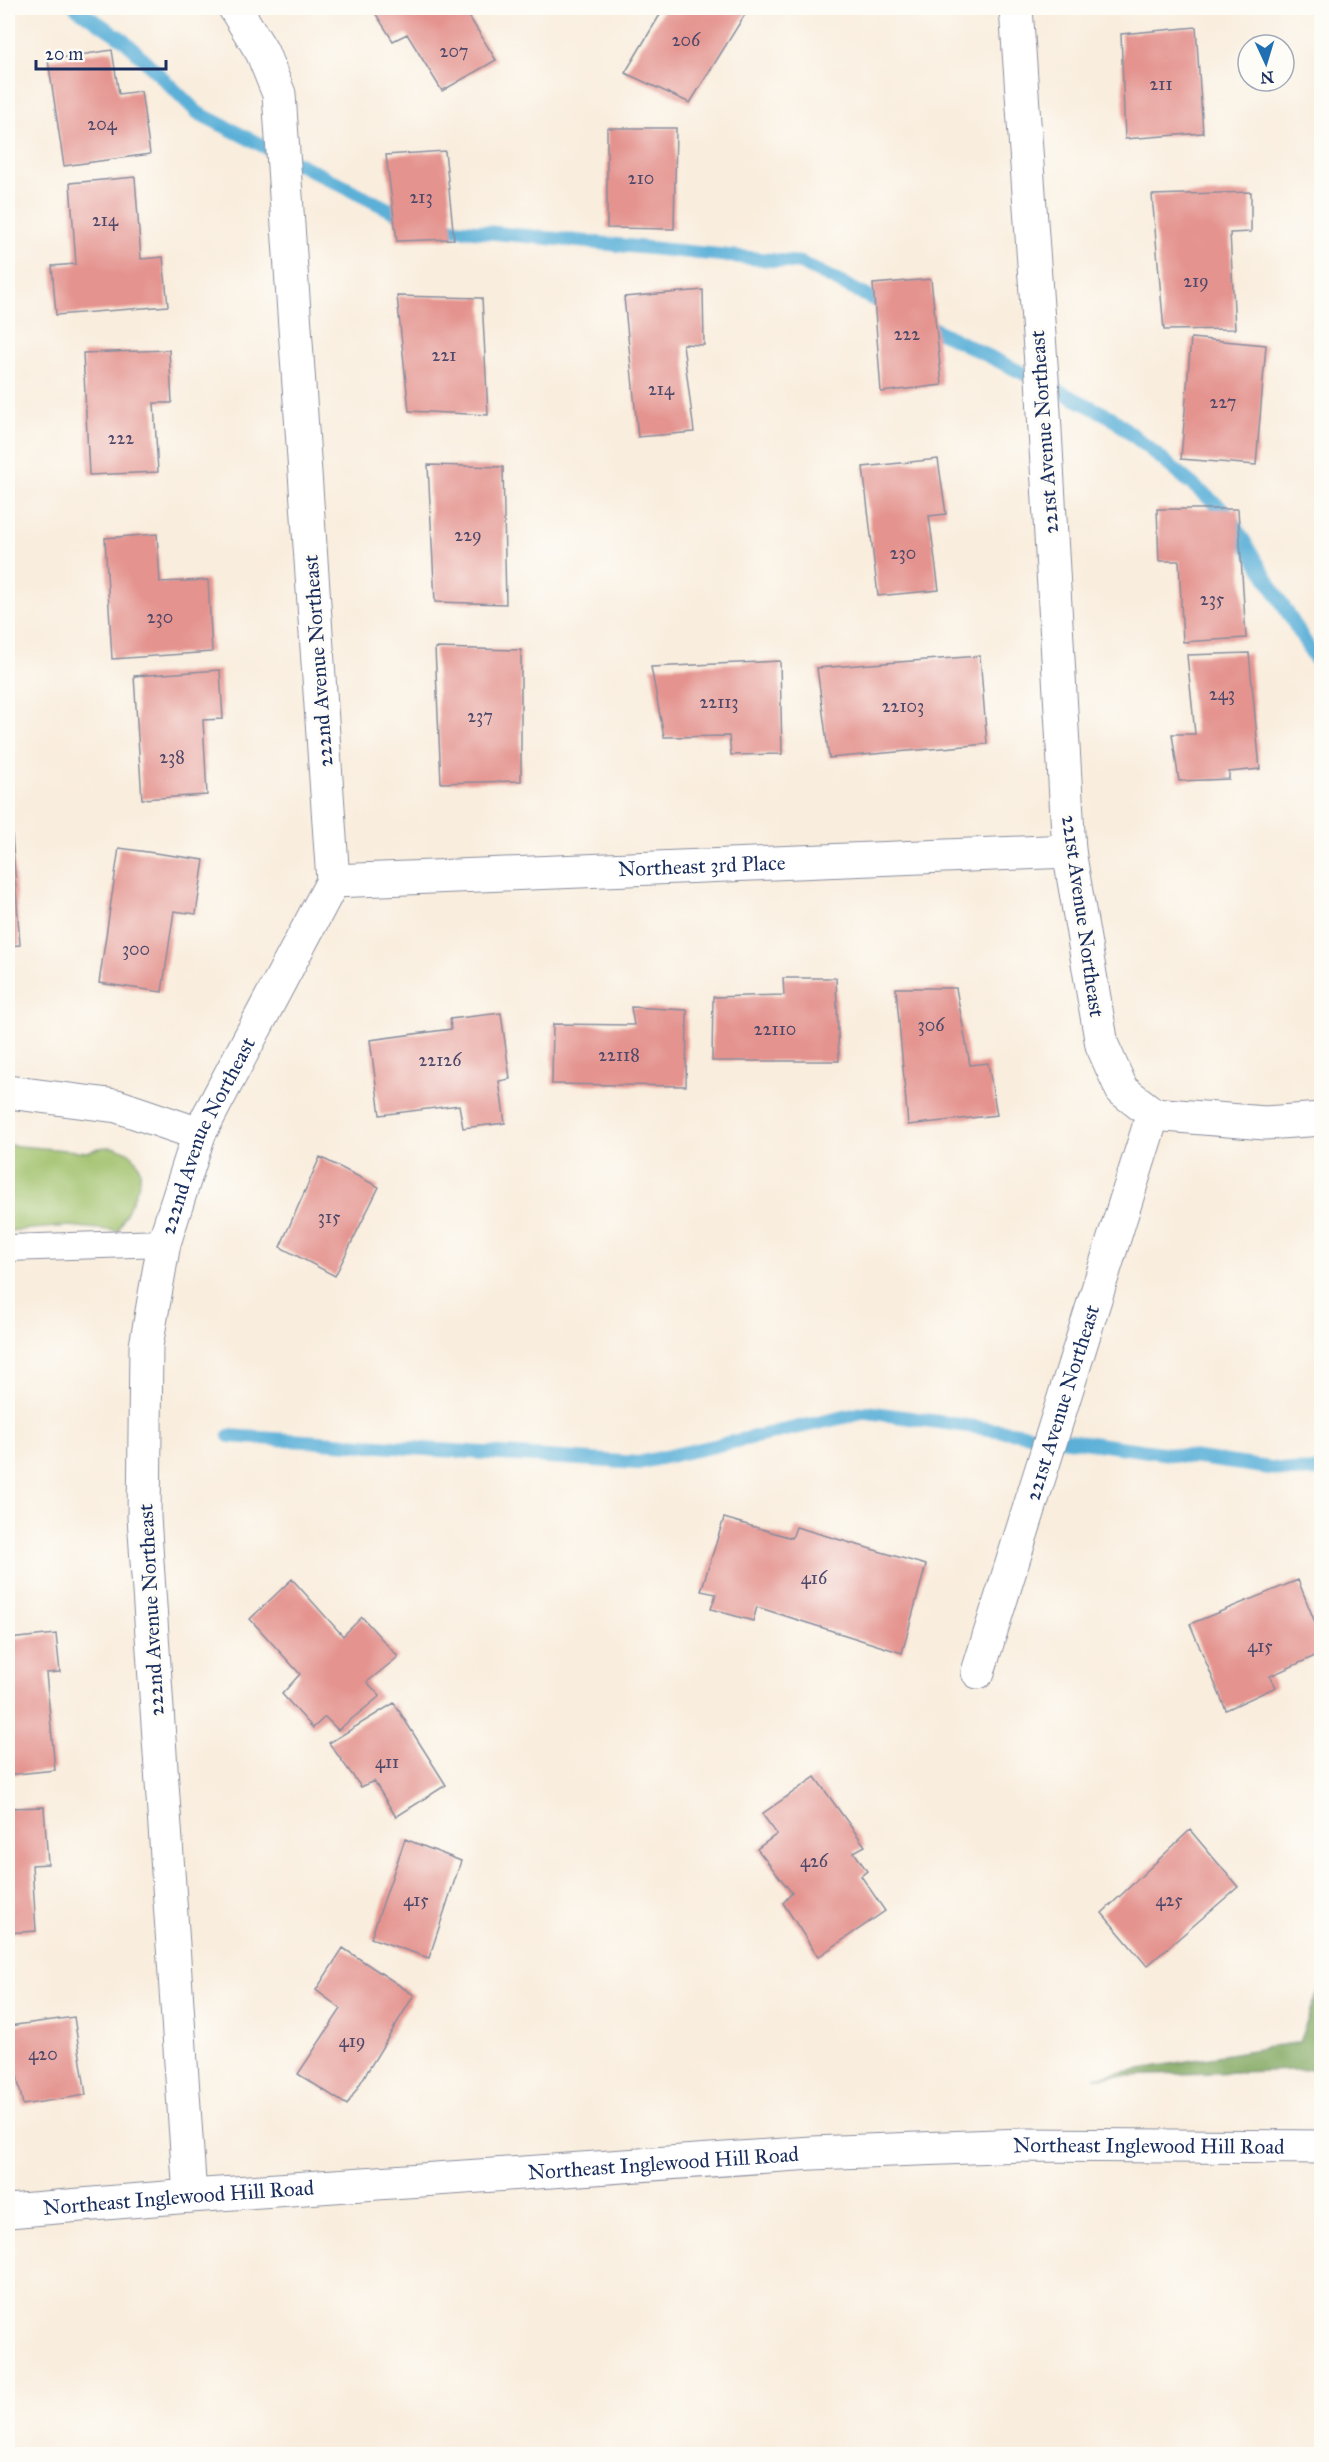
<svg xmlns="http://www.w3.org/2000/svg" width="1329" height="2462" viewBox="0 0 1329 2462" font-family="'IM FELL Great Primer',serif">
	<rect width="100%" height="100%" fill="#fdfcf7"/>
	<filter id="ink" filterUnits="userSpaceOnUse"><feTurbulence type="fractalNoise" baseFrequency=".0167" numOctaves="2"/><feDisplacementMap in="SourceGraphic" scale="12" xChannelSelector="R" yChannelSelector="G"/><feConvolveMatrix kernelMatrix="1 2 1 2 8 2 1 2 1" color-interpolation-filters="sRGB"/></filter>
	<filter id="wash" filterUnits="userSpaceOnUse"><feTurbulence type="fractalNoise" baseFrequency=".008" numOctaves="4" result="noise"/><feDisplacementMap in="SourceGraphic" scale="24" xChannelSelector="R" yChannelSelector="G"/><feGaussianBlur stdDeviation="1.35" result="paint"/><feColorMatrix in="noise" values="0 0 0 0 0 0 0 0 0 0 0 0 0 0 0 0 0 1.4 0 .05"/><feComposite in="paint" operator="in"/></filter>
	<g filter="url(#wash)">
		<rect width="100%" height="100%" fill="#f9eddd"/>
		<path fill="#9fc069" stroke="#5d7864" stroke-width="1.5" d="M 8,1145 L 88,1152 C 109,1141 142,1148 140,1178 C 139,1189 123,1219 118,1231 L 69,1226 L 8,1231 Z"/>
		<path fill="#7fa65d" stroke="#4d6a5e" stroke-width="1.5" d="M 1321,1984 L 1321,2069 L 1094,2077 L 1299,2042 Z"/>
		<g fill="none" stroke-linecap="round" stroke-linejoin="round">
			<path stroke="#5cb0d8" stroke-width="14" d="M 76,8 L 124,40 L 198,113 L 408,219
				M 434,227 L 801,263 L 889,307
				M 920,322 L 1111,417 L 1228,514 L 1322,670
				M 229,1436 L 638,1463 L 867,1412 L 1292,1471 L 1322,1470"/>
		</g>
		<g id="blocks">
			<path fill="#e4938e" d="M 372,8 L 464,8 L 496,60 L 442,91 L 407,34 L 393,41 Z
				M 664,8 L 749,8 L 690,103 L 625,73 Z
				M 1196,27 L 1203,133 L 1125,139 L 1121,34 Z
				M 112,50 L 119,94 L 141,91 L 150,154 L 64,166 L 48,60 Z
				M 607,128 L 676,128 L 674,229 L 607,228 Z
				M 445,151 L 454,239 L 397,241 L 386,155 Z
				M 135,177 L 141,259 L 163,257 L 168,306 L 56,315 L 52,266 L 76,264 L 70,183 Z
				M 1251,192 L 1251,232 L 1230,233 L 1235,329 L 1164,330 L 1152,195 Z
				M 931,279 L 942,385 L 881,392 L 873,284 Z
				M 703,290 L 704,345 L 683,344 L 694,432 L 638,437 L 624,297 Z
				M 397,296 L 482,298 L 488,415 L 409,411 Z
				M 1191,338 L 1266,345 L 1256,465 L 1181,459 Z
				M 169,350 L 172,403 L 154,403 L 158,472 L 89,475 L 83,353 Z
				M 938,459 L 946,514 L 929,516 L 939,590 L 878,596 L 863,467 Z
				M 428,465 L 503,467 L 506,604 L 435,602 Z
				M 1157,509 L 1238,509 L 1246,638 L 1183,642 L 1179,561 L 1159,561 Z
				M 157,534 L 160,582 L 208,580 L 212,652 L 112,659 L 105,538 Z
				M 435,648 L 521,650 L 521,781 L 441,783 Z
				M 1249,653 L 1260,769 L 1229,772 L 1229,779 L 1179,781 L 1172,734 L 1195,734 L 1187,655 Z
				M 980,656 L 987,744 L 829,758 L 817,668 Z
				M 780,661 L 782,754 L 731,755 L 729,736 L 664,737 L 651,667 Z
				M 220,670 L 223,719 L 203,720 L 207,795 L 142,799 L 134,676 Z
				M 8,806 L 10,806 L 20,945 L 8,946 Z
				M 119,848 L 204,860 L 196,914 L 174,911 L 162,992 L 99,983 Z
				M 783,978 L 836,978 L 839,1061 L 712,1061 L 713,997 L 784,995 Z
				M 896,988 L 956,988 L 970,1065 L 988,1063 L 997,1115 L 908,1125 Z
				M 631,1007 L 687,1010 L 686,1086 L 552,1084 L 553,1024 L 634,1025 Z
				M 501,1013 L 510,1079 L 499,1081 L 505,1123 L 463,1128 L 459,1105 L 380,1115 L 370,1040 L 451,1029 L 450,1019 Z
				M 320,1157 L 379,1187 L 335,1276 L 280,1247 Z
				M 724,1518 L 792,1538 L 796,1527 L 926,1565 L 902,1653 L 757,1607 L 753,1621 L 711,1609 L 716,1594 L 701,1591 Z
				M 292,1579 L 343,1636 L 362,1617 L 398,1657 L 367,1682 L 380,1696 L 338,1730 L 325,1717 L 313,1728 L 282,1694 L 300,1674 L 250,1619 Z
				M 1298,1580 L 1322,1640 L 1322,1653 L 1270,1676 L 1276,1687 L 1226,1710 L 1190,1624 Z
				M 56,1634 L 60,1672 L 46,1673 L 55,1770 L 8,1775 L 8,1639 Z
				M 394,1703 L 446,1785 L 396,1817 L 374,1781 L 361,1787 L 329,1743 Z
				M 815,1777 L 865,1846 L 854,1852 L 867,1871 L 861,1876 L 885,1911 L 818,1957 L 783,1903 L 792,1893 L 757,1849 L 777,1834 L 762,1814 Z
				M 44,1807 L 48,1864 L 32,1865 L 36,1931 L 8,1933 L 8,1808 Z
				M 1190,1830 L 1238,1887 L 1147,1966 L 1102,1913 Z
				M 405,1839 L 461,1861 L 429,1958 L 371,1938 Z
				M 343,1948 L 414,1995 L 347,2105 L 298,2074 L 341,2009 L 316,1990 Z
				M 74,2017 L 86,2095 L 23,2105 L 16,2071 L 8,2073 L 9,2026 Z
				M 1174,2449 L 1174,2454 L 1134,2454 L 1134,2453 Z"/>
		</g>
	</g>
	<g filter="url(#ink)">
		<use href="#blocks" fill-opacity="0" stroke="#8a8e9e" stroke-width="1.5"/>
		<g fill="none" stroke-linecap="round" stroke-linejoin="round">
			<defs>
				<path id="lane" d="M 8,1248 L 164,1243"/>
				<g id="street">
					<path id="s1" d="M 333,881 L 1069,851"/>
					<path d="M 8,1092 L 117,1106 L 199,1134"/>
					<path d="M 1153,1114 L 1265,1123 L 1322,1119"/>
					<path id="s2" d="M 978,1672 L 1153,1114 L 1122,1090 L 1102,1045 L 1069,851 L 1042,378 L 1016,8"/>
					<path id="s3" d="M 190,2196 L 144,1517 L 146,1346 L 164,1243 L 199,1134 L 333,881 L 279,94 L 262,52 L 235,8"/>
				</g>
				<g id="secondary">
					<path id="s4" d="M 8,2211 L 190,2196 L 812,2153 L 1023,2145 L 1322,2147"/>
				</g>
			</defs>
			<use href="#lane" stroke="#8a8e9e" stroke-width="28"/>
			<use href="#street" stroke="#8a8e9e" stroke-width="35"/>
			<use href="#secondary" stroke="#8a8e9e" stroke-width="35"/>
			<use href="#lane" stroke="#fff" stroke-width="26"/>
			<use href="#street" stroke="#fff" stroke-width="33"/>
			<use href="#secondary" stroke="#fff" stroke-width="33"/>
		</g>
	</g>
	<g text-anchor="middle" stroke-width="6" stroke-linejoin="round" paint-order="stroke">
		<g font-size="18" fill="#4d486a">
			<text x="686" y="46">206</text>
			<text x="454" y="57">207</text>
			<text x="1161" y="90">211</text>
			<text x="102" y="130">204</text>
			<text x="641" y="184">210</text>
			<text x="421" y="203">213</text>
			<text x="105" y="226">214</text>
			<text x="1196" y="287">219</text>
			<text x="907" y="340">222</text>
			<text x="444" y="361">221</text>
			<text x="661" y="395">214</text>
			<text x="1223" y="408">227</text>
			<text x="121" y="444">222</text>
			<text x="468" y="541">229</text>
			<text x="903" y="559">230</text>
			<text x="1212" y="605">235</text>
			<text x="160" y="623">230</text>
			<text x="1222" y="700">243</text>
			<text x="719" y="708">22113</text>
			<text x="903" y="712">22103</text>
			<text x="480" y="722">237</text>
			<text x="172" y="763">238</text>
			<text x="136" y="955">300</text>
			<text x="931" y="1031">306</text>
			<text x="775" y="1035">22110</text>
			<text x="619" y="1061">22118</text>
			<text x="440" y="1066">22126</text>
			<text x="329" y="1223">315</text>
			<text x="814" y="1584">416</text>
			<text x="1260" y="1652">415</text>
			<text x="387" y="1768">411</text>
			<text x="814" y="1867">426</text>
			<text x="416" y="1906">415</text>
			<text x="1169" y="1906">425</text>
			<text x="352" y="2047">419</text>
			<text x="43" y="2060">420</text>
		</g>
		<g font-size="21" fill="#1b2f5e" stroke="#fdfcf7">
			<text transform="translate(1044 432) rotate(-94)" y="7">221st Avenue Northeast</text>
			<text transform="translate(318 661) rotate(-94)" y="7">222nd Avenue Northeast</text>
			<text dy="7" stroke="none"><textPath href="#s1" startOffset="369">Northeast 3rd Place</textPath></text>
			<text transform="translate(1083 916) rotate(82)" y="7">221st Avenue Northeast</text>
			<text dy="7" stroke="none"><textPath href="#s3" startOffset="1072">222nd Avenue Northeast</textPath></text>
			<text dy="7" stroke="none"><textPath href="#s2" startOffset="282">221st Avenue Northeast</textPath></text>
			<text transform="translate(151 1610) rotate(-93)" y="7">222nd Avenue Northeast</text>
			<text dy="7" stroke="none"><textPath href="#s4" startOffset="1143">Northeast Inglewood Hill Road</textPath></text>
			<text dy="7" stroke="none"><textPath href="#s4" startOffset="657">Northeast Inglewood Hill Road</textPath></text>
			<text dy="7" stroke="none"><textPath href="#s4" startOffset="171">Northeast Inglewood Hill Road</textPath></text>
		</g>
	</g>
	<rect width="1329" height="2462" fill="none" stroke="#fdfcf7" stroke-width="30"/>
	<g transform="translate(1266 63) rotate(176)"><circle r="28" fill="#fdfcf7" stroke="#a3aaba" stroke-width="1.5"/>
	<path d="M0-4.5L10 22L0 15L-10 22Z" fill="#1f6fb2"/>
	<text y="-9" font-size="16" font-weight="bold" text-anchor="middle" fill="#1b2f5e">N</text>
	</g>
	<path d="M36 60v9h130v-9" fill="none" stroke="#1b2f5e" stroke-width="3"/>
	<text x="45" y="60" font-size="18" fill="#1b2f5e" stroke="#fdfcf7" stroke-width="4.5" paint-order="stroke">20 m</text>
</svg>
